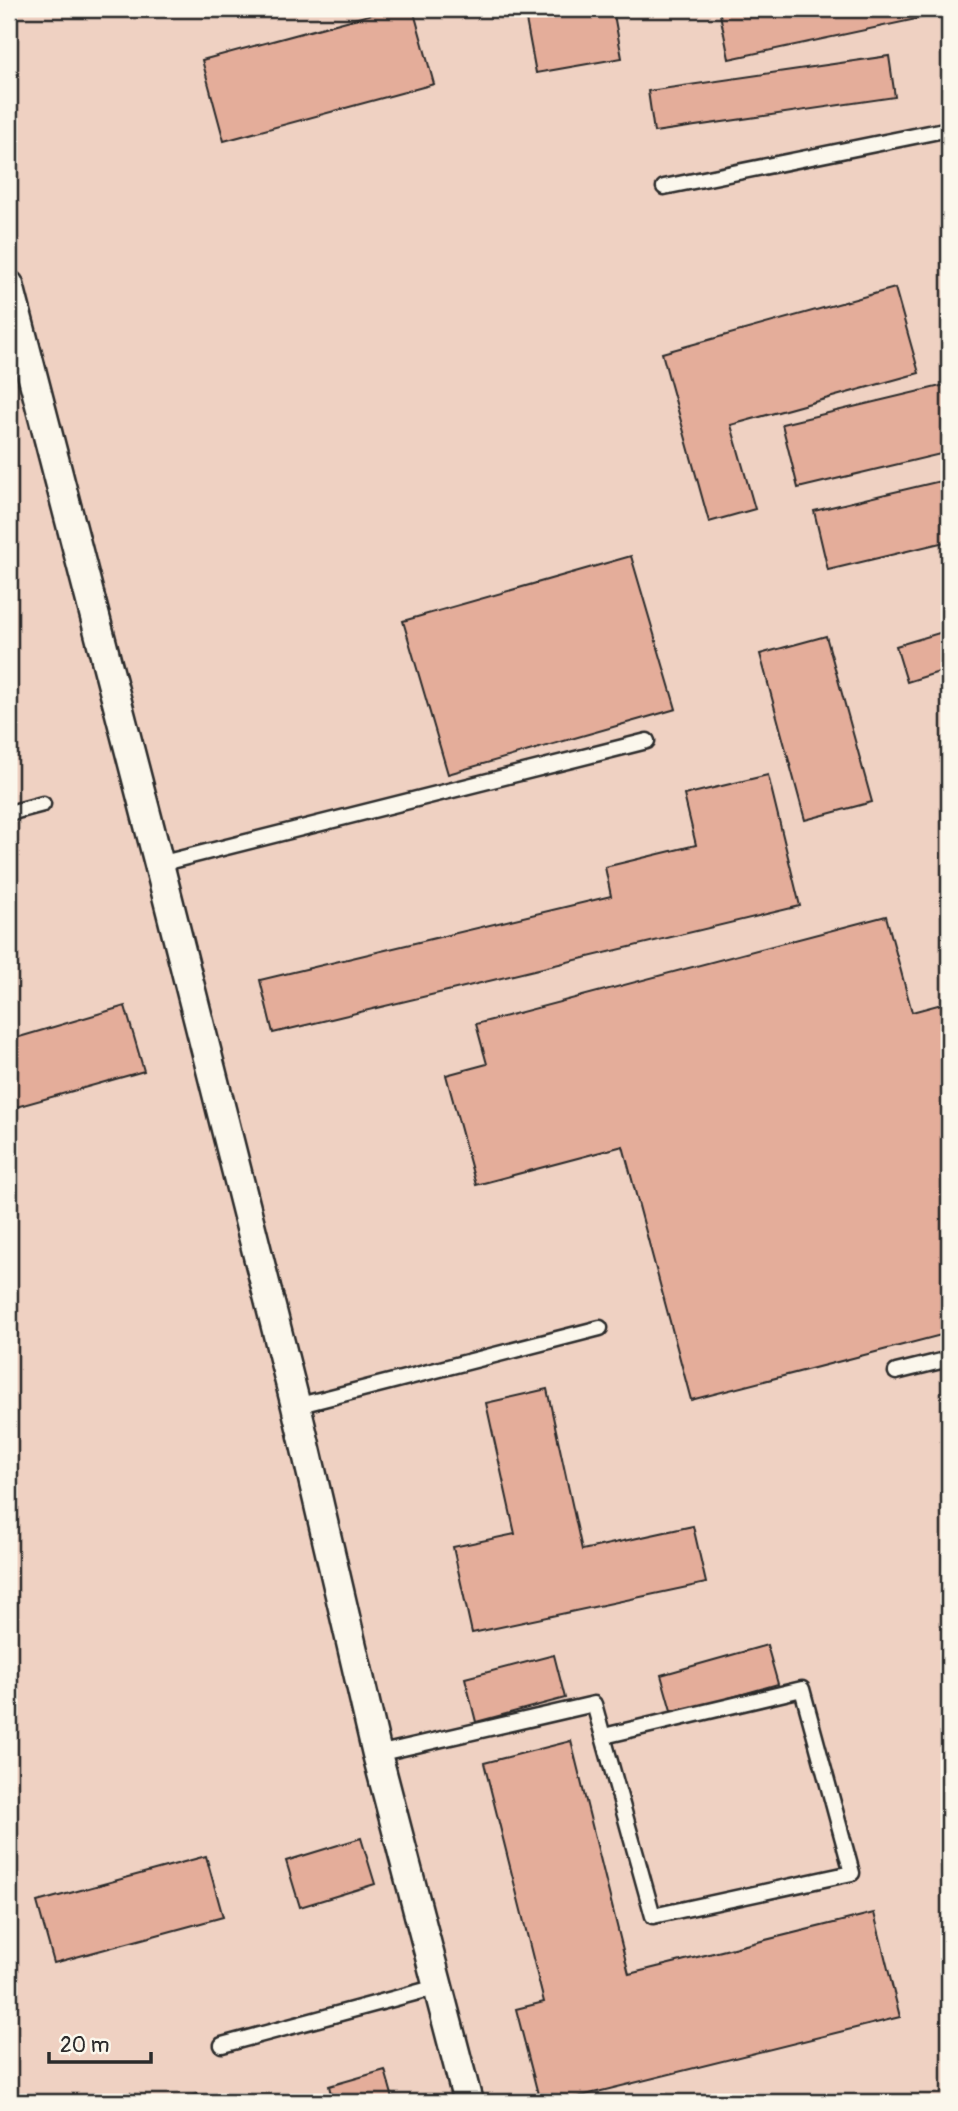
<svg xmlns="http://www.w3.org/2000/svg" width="958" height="2111" viewBox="0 0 958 2111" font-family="Pangolin,sans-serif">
	<rect width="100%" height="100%" fill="#f4e1d3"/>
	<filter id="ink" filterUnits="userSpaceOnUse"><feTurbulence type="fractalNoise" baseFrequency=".0143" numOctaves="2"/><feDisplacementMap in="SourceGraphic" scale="14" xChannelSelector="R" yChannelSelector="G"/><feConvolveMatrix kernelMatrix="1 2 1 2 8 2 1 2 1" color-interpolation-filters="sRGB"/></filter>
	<g filter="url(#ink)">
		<path fill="#efd1c2" d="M 9,9 L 949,9 L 949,2102 L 9,2102 Z"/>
		<path fill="#e4ad9a" stroke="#2b2b2b" stroke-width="2" d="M 391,9 L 413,9 L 434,84 L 224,141 L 202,60 Z
			M 524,9 L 613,9 L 622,58 L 536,73 Z
			M 719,9 L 949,9 L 949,12 L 729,59 Z
			M 889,56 L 895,97 L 654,132 L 648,91 Z
			M 895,288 L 919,373 L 731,425 L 755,509 L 709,522 L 662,353 Z
			M 949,384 L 949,452 L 798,488 L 782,424 Z
			M 949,479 L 949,541 L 828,570 L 814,511 Z
			M 631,556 L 676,709 L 448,774 L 403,621 Z
			M 949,630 L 949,669 L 907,682 L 896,646 Z
			M 826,636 L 872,802 L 805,820 L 760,654 Z
			M 768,775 L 800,906 L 273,1033 L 260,980 L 611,896 L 605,867 L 696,845 L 684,795 Z
			M 886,916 L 912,1012 L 949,1002 L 949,1333 L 691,1400 L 623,1146 L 476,1185 L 446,1075 L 487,1064 L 476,1024 Z
			M 125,1006 L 144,1071 L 9,1109 L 9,1040 Z
			M 547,1389 L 582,1550 L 693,1526 L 706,1583 L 472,1633 L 453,1547 L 515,1534 L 486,1403 Z
			M 767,1645 L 778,1684 L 672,1714 L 661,1675 Z
			M 554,1655 L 565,1698 L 476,1722 L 465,1678 Z
			M 571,1741 L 629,1974 L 874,1913 L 900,2017 L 557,2102 L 540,2102 L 516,2009 L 544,2002 L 484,1763 Z
			M 361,1838 L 375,1884 L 300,1907 L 286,1861 Z
			M 206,1856 L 223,1917 L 54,1963 L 37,1902 Z
			M 385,2070 L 394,2102 L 333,2102 L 329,2086 Z
			M 130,2093 L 133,2102 L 98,2102 Z
			M 198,2094 L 201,2102 L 170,2102 Z"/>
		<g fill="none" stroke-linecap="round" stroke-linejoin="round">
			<defs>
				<path id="lane" d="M 664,187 L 949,129
					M 9,813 L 43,804
					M 159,864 L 647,741
					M 896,1372 L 949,1359
					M 296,1406 L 600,1328
					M 377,1754 L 594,1704 L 653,1916 L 852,1873 L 802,1689 L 604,1736
					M 222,2045 L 437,1987"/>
				<path id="street" d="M 9,285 L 159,864 L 296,1406 L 377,1754 L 468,2102"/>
			</defs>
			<use href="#lane" stroke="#2b2b2b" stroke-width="19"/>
			<use href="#street" stroke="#2b2b2b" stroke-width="33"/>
			<use href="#lane" stroke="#fbf7ec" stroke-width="14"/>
			<use href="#street" stroke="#fbf7ec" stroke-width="28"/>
		</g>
	</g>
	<rect width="958" height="2111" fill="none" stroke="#fbf7ec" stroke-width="35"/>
	<rect x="18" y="18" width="923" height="2076" fill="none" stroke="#2b2b2b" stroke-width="2.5" filter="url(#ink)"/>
	<path d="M49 2052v10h102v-10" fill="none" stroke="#2b2b2b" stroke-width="3.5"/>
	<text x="60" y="2052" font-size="21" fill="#2b2b2b" stroke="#fbf7ec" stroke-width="5" paint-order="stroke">20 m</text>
</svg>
